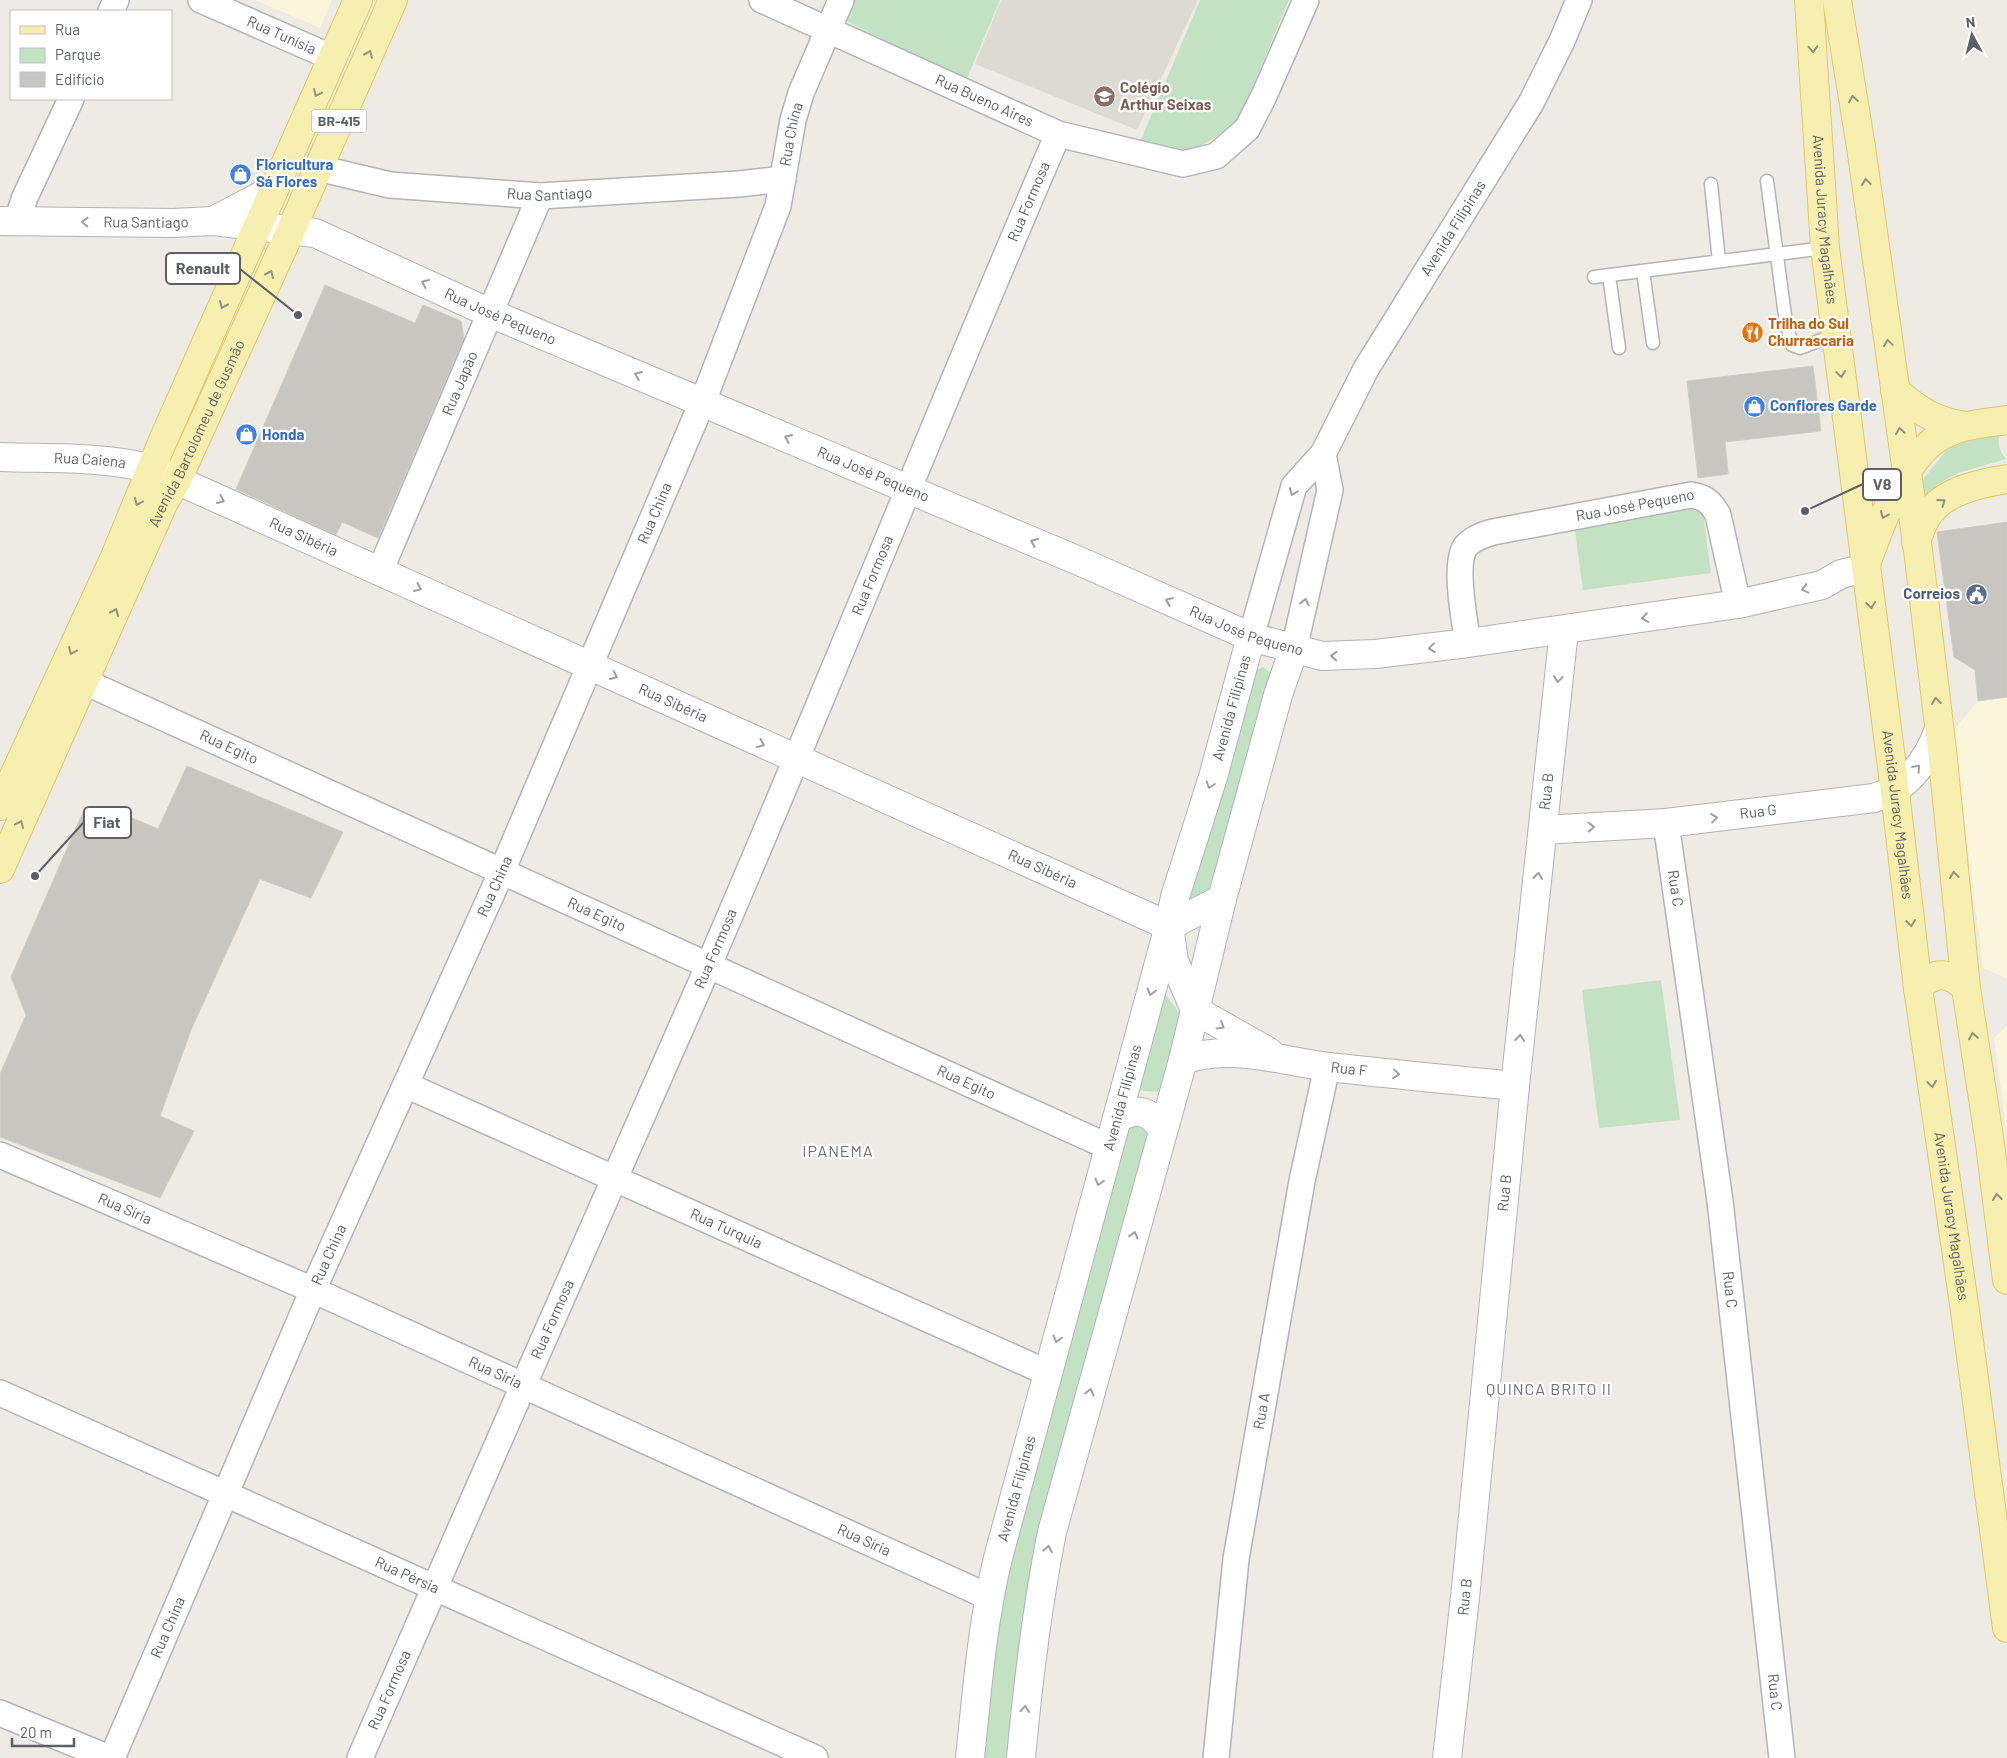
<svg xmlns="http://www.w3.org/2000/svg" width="2007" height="1758" viewBox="0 0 2007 1758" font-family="Barlow,sans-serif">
	<rect width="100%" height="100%" fill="#edebe4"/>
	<path fill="#faf5db" d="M 255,0 L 332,0 L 320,28 Z
		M 2007,697 L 2007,980 L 2006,978 L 1983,968 L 1953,731 L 1978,701 Z
		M 2007,1025 L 2007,1135 L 1994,1038 Z"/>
	<path fill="#dddad2" d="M 1001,0 L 1198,0 L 1137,130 L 975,64 Z"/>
	<path fill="#c3e2c4" d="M 854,0 L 1000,0 L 965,83 L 845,20 Z
		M 1200,0 L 1289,0 L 1239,119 C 1227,131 1192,155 1174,153 C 1163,152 1151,145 1140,142 Z
		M 2002,429 C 1996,441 1998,449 2006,459 L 1958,473 L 1937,485 L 1920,505 L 1917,487 L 1945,452 L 1970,432 Z
		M 1702,506 L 1711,573 L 1583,590 L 1574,524 Z
		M 1263,667 L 1270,672 L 1271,679 L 1219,885 L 1185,902 L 1255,671 Z
		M 1661,980 L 1680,1120 L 1599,1128 L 1582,990 Z
		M 1162,990 L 1184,1019 L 1162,1092 L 1143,1091 L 1136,1086 Z
		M 1135,1125 L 1146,1127 L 1154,1135 L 1025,1602 L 1023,1621 L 1016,1758 L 980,1758 L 993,1615 L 1123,1128 Z"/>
	<path fill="#c8c6c0" stroke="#d1cdc3" d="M 325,285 L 415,323 L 423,305 L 461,321 L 464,338 L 378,538 L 342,522 L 336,535 L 236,489 Z
		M 1813,366 L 1821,431 L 1725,442 L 1728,474 L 1698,478 L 1687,381 Z
		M 2007,522 L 2007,697 L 1978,701 L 1975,670 L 1954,657 L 1937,532 Z
		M 187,766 L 343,832 L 311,898 L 260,879 L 191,1030 L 160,1116 L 194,1131 L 160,1198 L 0,1137 L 0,1074 L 26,1015 L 11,977 L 83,812 L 119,826 L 123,814 L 158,829 Z"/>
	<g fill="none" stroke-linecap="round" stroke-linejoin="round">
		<defs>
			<path id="service" d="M 1767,181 L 1786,323 L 1792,345 L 1800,348 L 1837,334
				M 1711,184 L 1719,261
				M 1643,271 L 1653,343
				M 1609,275 L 1619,348
				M 1594,277 L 1825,248"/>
			<g id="minor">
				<path id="s1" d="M 201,0 L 333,58"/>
				<path id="s2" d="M 762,0 L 1058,134 L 1183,164 L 1216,156 L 1247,129 L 1263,98 L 1306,0"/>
				<path d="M 111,11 L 116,0"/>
				<path id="s3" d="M 318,168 L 390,185 L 540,196 L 739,184 L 783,179"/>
				<path d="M 17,221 L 25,197 L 71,99"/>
				<path id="s4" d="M 380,571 L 540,196"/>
				<path id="s5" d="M 1251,637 L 1294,486 L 1323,454 L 1366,369 L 1531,103 L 1562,41 L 1579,0"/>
				<path id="s6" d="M 1468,643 C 1465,623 1453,563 1466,546 C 1473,538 1483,535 1493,532 L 1691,495 C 1705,497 1711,502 1718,515 L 1738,604"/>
				<path d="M 1294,649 L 1330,490 L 1323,454"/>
				<path id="s7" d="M 85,682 C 426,836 767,993 1109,1147"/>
				<path id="s8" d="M 1666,823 L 1720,1201 L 1782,1758"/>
				<path id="s9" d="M 406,1085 L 1048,1373"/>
				<path id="s10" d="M 0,1155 L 313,1290 L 989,1597"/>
				<path id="s11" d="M 0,1393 L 815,1758"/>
				<path d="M 0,1713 L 109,1758"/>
				<path id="s12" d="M 112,1758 L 313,1290 L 502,871 L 707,391 L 778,206 L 793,120 L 801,93 L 841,0"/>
				<path id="s13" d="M 360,1758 C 474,1494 592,1233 707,969 C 827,692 938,411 1058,134"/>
				<path id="s14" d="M 1216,1758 L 1236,1559 L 1302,1181 L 1327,1067"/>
			</g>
			<g id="tertiary">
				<path d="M 213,221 L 274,189"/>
				<path id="s15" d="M 1447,1758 L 1466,1588 L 1515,1086"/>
			</g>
			<g id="secondary">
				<path id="s16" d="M 0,221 L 173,223 L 213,221 L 315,233 L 490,313 L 1079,561 L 1251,637 L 1322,656 L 1375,654 L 1468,643 L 1738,604 L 1822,585 L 1841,574 L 1857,570 L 1865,564"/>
				<path id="s17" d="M 0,457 C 50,459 104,456 152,469 L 1169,926"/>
				<path id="s18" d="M 1543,830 L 1666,823 L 1874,798 C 1881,795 1890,793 1896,789 C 1917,774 1931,752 1939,729"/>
				<path d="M 1169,926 L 1222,899"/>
				<path d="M 1170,933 L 1174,961 L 1195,1010 L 1269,1052"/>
				<path id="s19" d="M 1183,1060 C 1231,1043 1281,1061 1329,1067 C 1391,1074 1453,1080 1515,1086 L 1564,630"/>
				<path d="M 1117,1118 C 1139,1107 1149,1110 1163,1130"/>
				<path id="s20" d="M 970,1758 C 977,1691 982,1624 998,1558 L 1169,926 L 1175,897 L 1213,777 L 1251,637"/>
				<path d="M 1021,1758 C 1028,1682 1037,1607 1052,1532 L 1183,1060 L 1222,899 L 1278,695 L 1294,649"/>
			</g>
			<g id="primary">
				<path id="s21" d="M 1809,0 L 1825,248 L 1893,775 L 1918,988 L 1965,1311 L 2007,1628"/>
				<path d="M 1837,0 L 1861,147 L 1918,550 L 1942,750 L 1966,988 L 1990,1144 L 2007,1280"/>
				<path d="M 1895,391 C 1921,412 1932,420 1965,426"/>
				<path d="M 1916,542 C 1919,533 1922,524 1927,516 C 1943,491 1980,483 2007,479"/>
				<path d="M 1867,561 C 1882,521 1905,451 1947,433 C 1966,424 1987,423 2007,420"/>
				<path d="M 0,806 L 114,559 L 164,438 L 358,0"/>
				<path id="s22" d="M 0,869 L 164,502 L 177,480 L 291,230 L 393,0"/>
				<path d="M 1918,988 C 1935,970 1949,972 1966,988"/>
			</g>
		</defs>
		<use href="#service" stroke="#b1b4b8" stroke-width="15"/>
		<use href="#minor" stroke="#b1b4b8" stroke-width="28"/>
		<use href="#tertiary" stroke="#b1b4b8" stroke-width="30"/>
		<use href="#secondary" stroke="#b0b3b7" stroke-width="30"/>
		<use href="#primary" stroke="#e3c766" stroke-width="30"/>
		<use href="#service" stroke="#fff" stroke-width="12"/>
		<use href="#minor" stroke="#fff" stroke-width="25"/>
		<use href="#tertiary" stroke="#fff" stroke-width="28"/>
		<use href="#secondary" stroke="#fff" stroke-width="28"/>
		<use href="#primary" stroke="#f7efaf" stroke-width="28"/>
	</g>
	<defs><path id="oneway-chevron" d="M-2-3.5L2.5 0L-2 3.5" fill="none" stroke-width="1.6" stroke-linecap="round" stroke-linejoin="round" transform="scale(1.25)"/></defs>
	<g stroke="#92917e">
		<use href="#oneway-chevron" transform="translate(1813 49) rotate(86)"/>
		<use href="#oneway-chevron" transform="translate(369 54) rotate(-66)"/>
		<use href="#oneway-chevron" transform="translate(317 93) rotate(115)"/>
		<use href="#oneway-chevron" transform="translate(1853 99) rotate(-99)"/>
		<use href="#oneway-chevron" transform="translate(1866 182) rotate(-98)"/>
		<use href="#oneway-chevron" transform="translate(270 274) rotate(-66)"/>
		<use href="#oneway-chevron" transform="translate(223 305) rotate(114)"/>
		<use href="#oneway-chevron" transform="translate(1888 343) rotate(-98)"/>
		<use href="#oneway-chevron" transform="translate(1841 374) rotate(83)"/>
		<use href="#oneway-chevron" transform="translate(1900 431) rotate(-98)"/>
		<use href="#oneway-chevron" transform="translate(138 502) rotate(113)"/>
		<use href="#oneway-chevron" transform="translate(1942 502) rotate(-36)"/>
		<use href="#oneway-chevron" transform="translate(1884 515) rotate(112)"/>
		<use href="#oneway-chevron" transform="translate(1871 605) rotate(83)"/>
		<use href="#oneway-chevron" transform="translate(115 612) rotate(-66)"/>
		<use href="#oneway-chevron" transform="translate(72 651) rotate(115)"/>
		<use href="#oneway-chevron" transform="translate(1936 701) rotate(-97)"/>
		<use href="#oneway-chevron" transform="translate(20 824) rotate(-66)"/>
		<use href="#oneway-chevron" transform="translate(1954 875) rotate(-96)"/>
		<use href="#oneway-chevron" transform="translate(1911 923) rotate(83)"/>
		<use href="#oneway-chevron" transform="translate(1973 1036) rotate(-99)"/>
		<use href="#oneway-chevron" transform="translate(1932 1084) rotate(82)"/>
		<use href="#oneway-chevron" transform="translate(1997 1197) rotate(-97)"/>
	</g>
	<g stroke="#9d9fa1">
		<use href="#oneway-chevron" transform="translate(85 222) rotate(-179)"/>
		<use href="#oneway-chevron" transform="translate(425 283) rotate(-156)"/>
		<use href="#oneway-chevron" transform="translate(638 375) rotate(-157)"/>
		<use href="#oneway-chevron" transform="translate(788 438) rotate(-157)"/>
		<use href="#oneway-chevron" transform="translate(1293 492) rotate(111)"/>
		<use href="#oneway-chevron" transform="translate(221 500) rotate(24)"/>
		<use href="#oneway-chevron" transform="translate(1034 542) rotate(-157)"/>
		<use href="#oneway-chevron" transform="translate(418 588) rotate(24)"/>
		<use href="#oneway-chevron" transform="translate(1805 589) rotate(167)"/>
		<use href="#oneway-chevron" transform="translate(1169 601) rotate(-156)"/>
		<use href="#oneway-chevron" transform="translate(1305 602) rotate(-78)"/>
		<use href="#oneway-chevron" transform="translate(1645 618) rotate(171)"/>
		<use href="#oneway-chevron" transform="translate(1432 648) rotate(173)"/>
		<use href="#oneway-chevron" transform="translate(1334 656) rotate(-178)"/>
		<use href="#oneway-chevron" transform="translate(614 676) rotate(25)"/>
		<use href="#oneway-chevron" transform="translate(1558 679) rotate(97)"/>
		<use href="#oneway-chevron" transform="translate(761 744) rotate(25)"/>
		<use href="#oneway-chevron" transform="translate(1917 768) rotate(-49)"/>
		<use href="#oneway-chevron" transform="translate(1210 785) rotate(108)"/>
		<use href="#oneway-chevron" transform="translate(1714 818) rotate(-7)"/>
		<use href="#oneway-chevron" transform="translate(1591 827) rotate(-3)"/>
		<use href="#oneway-chevron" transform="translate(1538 876) rotate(-84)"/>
		<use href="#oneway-chevron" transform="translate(1151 992) rotate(105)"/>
		<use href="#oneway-chevron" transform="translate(1221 1026) rotate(31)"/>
		<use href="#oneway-chevron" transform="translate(1520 1038) rotate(-84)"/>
		<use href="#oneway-chevron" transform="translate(1396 1074) rotate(6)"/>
		<use href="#oneway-chevron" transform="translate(1099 1182) rotate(105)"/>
		<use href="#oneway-chevron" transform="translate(1134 1235) rotate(-75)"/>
		<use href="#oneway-chevron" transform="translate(1057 1339) rotate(105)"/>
		<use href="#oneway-chevron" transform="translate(1090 1392) rotate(-75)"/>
		<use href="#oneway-chevron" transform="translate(1048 1549) rotate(-79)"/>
		<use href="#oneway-chevron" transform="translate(1025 1709) rotate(-85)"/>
	</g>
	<defs>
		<symbol id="school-disc" viewBox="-11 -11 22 22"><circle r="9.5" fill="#8d6e63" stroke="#fff"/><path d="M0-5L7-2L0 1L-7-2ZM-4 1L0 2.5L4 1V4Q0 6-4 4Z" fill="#fff"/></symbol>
		<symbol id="shop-disc" viewBox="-11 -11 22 22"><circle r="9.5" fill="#3f7fe0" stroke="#fff"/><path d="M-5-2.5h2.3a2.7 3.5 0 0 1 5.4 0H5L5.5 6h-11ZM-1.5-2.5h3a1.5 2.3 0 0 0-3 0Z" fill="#fff"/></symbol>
		<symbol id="restaurant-disc" viewBox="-11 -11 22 22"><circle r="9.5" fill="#e8710a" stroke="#fff"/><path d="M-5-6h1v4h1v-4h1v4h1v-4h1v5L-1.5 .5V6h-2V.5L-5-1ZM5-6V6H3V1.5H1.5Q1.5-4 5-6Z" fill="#fff"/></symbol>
		<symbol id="civic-disc" viewBox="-11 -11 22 22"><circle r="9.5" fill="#5c6f8a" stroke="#fff"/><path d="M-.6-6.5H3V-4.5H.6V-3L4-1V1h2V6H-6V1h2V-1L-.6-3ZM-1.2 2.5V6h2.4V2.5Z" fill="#fff"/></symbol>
	</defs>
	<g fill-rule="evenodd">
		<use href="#school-disc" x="1092" y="84" width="25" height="25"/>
		<use href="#shop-disc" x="228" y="162" width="25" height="25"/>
		<use href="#restaurant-disc" x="1740" y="320" width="25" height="25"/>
		<use href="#shop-disc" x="1742" y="394" width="25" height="25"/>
		<use href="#shop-disc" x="234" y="422" width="25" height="25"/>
		<use href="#civic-disc" x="1964" y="582" width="25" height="25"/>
	</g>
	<g text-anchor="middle" stroke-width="4.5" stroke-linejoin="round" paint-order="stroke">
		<rect fill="#fff" stroke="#8d8f92" stroke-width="1" x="311.5" y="109.5" width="55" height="23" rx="4"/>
		<g font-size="14" font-weight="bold" fill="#5c5f63">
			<text x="339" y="126">BR-415</text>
		</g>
		<g font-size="15" fill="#5c5f63" stroke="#fff">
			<text dy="5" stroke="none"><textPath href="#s1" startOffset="88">Rua Tunísia</textPath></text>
			<text dy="5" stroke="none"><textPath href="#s2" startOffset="244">Rua Bueno Aires</textPath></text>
			<text dy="5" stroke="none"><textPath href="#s12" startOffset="1762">Rua China</textPath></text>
			<text dy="5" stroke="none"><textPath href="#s3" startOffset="234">Rua Santiago</textPath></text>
			<text dy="5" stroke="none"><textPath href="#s13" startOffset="1694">Rua Formosa</textPath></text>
			<text dy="5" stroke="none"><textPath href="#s21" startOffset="220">Avenida Juracy Magalhães</textPath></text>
			<text dy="5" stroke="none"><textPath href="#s16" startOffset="146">Rua Santiago</textPath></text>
			<text dy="5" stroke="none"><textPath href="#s5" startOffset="461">Avenida Filipinas</textPath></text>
			<text dy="5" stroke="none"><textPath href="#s16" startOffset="519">Rua José Pequeno</textPath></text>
			<text dy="5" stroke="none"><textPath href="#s4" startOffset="204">Rua Japão</textPath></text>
			<text dy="5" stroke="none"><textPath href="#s22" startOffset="478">Avenida Bartolomeu de Gusmão</textPath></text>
			<text dy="5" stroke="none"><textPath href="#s17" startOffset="90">Rua Caiena</textPath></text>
			<text dy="5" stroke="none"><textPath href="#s16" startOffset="924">Rua José Pequeno</textPath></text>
			<text dy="5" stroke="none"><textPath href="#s6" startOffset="274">Rua José Pequeno</textPath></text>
			<text dy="5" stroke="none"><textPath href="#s12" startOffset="1358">Rua China</textPath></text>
			<text dy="5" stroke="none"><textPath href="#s17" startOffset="319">Rua Sibéria</textPath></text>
			<text dy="5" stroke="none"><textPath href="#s13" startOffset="1289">Rua Formosa</textPath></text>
			<text dy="5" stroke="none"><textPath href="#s16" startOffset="1329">Rua José Pequeno</textPath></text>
			<text dy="5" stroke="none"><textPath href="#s17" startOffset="724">Rua Sibéria</textPath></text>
			<text dy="5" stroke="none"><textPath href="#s20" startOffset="1084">Avenida Filipinas</textPath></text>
			<text dy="5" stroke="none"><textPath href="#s7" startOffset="158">Rua Egito</textPath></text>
			<text dy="5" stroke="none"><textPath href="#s19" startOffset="631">Rua B</textPath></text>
			<text dy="5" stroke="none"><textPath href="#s18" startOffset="216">Rua G</textPath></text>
			<text dy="5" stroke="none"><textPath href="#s21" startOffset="820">Avenida Juracy Magalhães</textPath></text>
			<text dy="5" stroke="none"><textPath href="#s17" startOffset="1129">Rua Sibéria</textPath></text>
			<text dy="5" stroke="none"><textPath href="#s12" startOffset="952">Rua China</textPath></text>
			<text dy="5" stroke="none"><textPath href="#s8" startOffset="66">Rua C</textPath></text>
			<text dy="5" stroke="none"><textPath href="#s7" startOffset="562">Rua Egito</textPath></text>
			<text dy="5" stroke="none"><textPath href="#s13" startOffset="884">Rua Formosa</textPath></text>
			<text dy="5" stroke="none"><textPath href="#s19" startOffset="168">Rua F</textPath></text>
			<text dy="5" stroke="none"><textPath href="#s7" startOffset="968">Rua Egito</textPath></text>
			<text dy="5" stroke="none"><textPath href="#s20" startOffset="679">Avenida Filipinas</textPath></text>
			<text dy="5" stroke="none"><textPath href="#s15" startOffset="568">Rua B</textPath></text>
			<text dy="5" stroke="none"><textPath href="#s10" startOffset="136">Rua Síria</textPath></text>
			<text dy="5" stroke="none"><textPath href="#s21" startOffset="1225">Avenida Juracy Magalhães</textPath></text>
			<text dy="5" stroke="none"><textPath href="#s9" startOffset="351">Rua Turquia</textPath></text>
			<text dy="5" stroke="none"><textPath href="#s12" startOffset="548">Rua China</textPath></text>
			<text dy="5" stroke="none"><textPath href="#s8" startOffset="471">Rua C</textPath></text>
			<text dy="5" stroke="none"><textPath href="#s13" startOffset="479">Rua Formosa</textPath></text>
			<text dy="5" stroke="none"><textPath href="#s10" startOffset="541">Rua Síria</textPath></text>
			<text dy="5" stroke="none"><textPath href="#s14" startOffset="350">Rua A</textPath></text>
			<text dy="5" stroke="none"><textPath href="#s20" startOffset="274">Avenida Filipinas</textPath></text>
			<text dy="5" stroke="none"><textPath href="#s10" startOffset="946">Rua Síria</textPath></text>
			<text dy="5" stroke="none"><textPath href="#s11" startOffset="446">Rua Pérsia</textPath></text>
			<text dy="5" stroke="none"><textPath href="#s15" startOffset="162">Rua B</textPath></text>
			<text dy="5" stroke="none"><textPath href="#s12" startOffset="142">Rua China</textPath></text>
			<text dy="5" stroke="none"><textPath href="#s13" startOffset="74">Rua Formosa</textPath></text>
			<text dy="5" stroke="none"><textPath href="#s8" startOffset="876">Rua C</textPath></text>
		</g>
		<g font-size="15" font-weight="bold" fill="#785e54" stroke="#fff" text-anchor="start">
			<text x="1120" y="93">Colégio<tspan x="1120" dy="17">Arthur Seixas</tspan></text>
		</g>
		<g font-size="15" font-weight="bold" fill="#366cbe" stroke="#fff" text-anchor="start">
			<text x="256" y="170">Floricultura<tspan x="256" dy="17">Sá Flores</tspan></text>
			<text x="1770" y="411">Conflores Garde</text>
			<text x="262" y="440">Honda</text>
		</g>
		<g font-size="15" font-weight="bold" fill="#c56008" stroke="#fff" text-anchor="start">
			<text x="1768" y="329">Trilha do Sul<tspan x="1768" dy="17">Churrascaria</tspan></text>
		</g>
		<g font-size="15" font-weight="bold" fill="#4e5e75" stroke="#fff" text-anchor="end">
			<text x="1960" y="599">Correios</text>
		</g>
		<g font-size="16" letter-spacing="1" fill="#6d7075" stroke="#fff">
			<text x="838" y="1157">IPANEMA</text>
			<text x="1549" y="1395">QUINCA BRITO II</text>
		</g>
	</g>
	<path fill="none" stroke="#5c5f63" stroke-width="2" d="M298 315L240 269M1805 511L1863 484M35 876L84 822"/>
	<g fill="#5c5f63" stroke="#fff" stroke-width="2">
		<circle cx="298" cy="315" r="5"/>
		<circle cx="1805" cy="511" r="5"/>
		<circle cx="35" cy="876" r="5"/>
	</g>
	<g fill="#fff" stroke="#5c5f63" stroke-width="2">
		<rect x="166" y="253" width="74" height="31" rx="5"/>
		<rect x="1863" y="469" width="38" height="31" rx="5"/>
		<rect x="84" y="807" width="47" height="31" rx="5"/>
	</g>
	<g font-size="16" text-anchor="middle" font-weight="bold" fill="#5c5f63">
		<text x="203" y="274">Renault</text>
		<text x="1882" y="490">V8</text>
		<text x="107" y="828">Fiat</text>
	</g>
	<rect x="10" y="10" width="162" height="90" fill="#ffffff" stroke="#bebfc1"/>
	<rect x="20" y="26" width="25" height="8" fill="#f7efaf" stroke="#bebfc1"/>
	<text x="55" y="35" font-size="15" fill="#5c5f63">Rua</text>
	<rect x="20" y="48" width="25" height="15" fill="#c3e2c4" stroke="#bebfc1"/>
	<text x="55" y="60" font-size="15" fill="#5c5f63">Parque</text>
	<rect x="20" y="72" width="25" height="15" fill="#c8c6c0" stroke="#bebfc1"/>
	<text x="55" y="85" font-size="15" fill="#5c5f63">Edifício</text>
	<g transform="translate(1972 35) rotate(353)" stroke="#ffffff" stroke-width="4" paint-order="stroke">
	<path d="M0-4L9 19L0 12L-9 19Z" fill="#5c5f63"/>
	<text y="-8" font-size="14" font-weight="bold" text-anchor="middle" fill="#5c5f63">N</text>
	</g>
	<path d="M12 1738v8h62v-8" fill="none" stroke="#5c5f63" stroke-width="2.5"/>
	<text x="20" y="1738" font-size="15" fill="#5c5f63" stroke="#ffffff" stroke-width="4" paint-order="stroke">20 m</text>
</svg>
